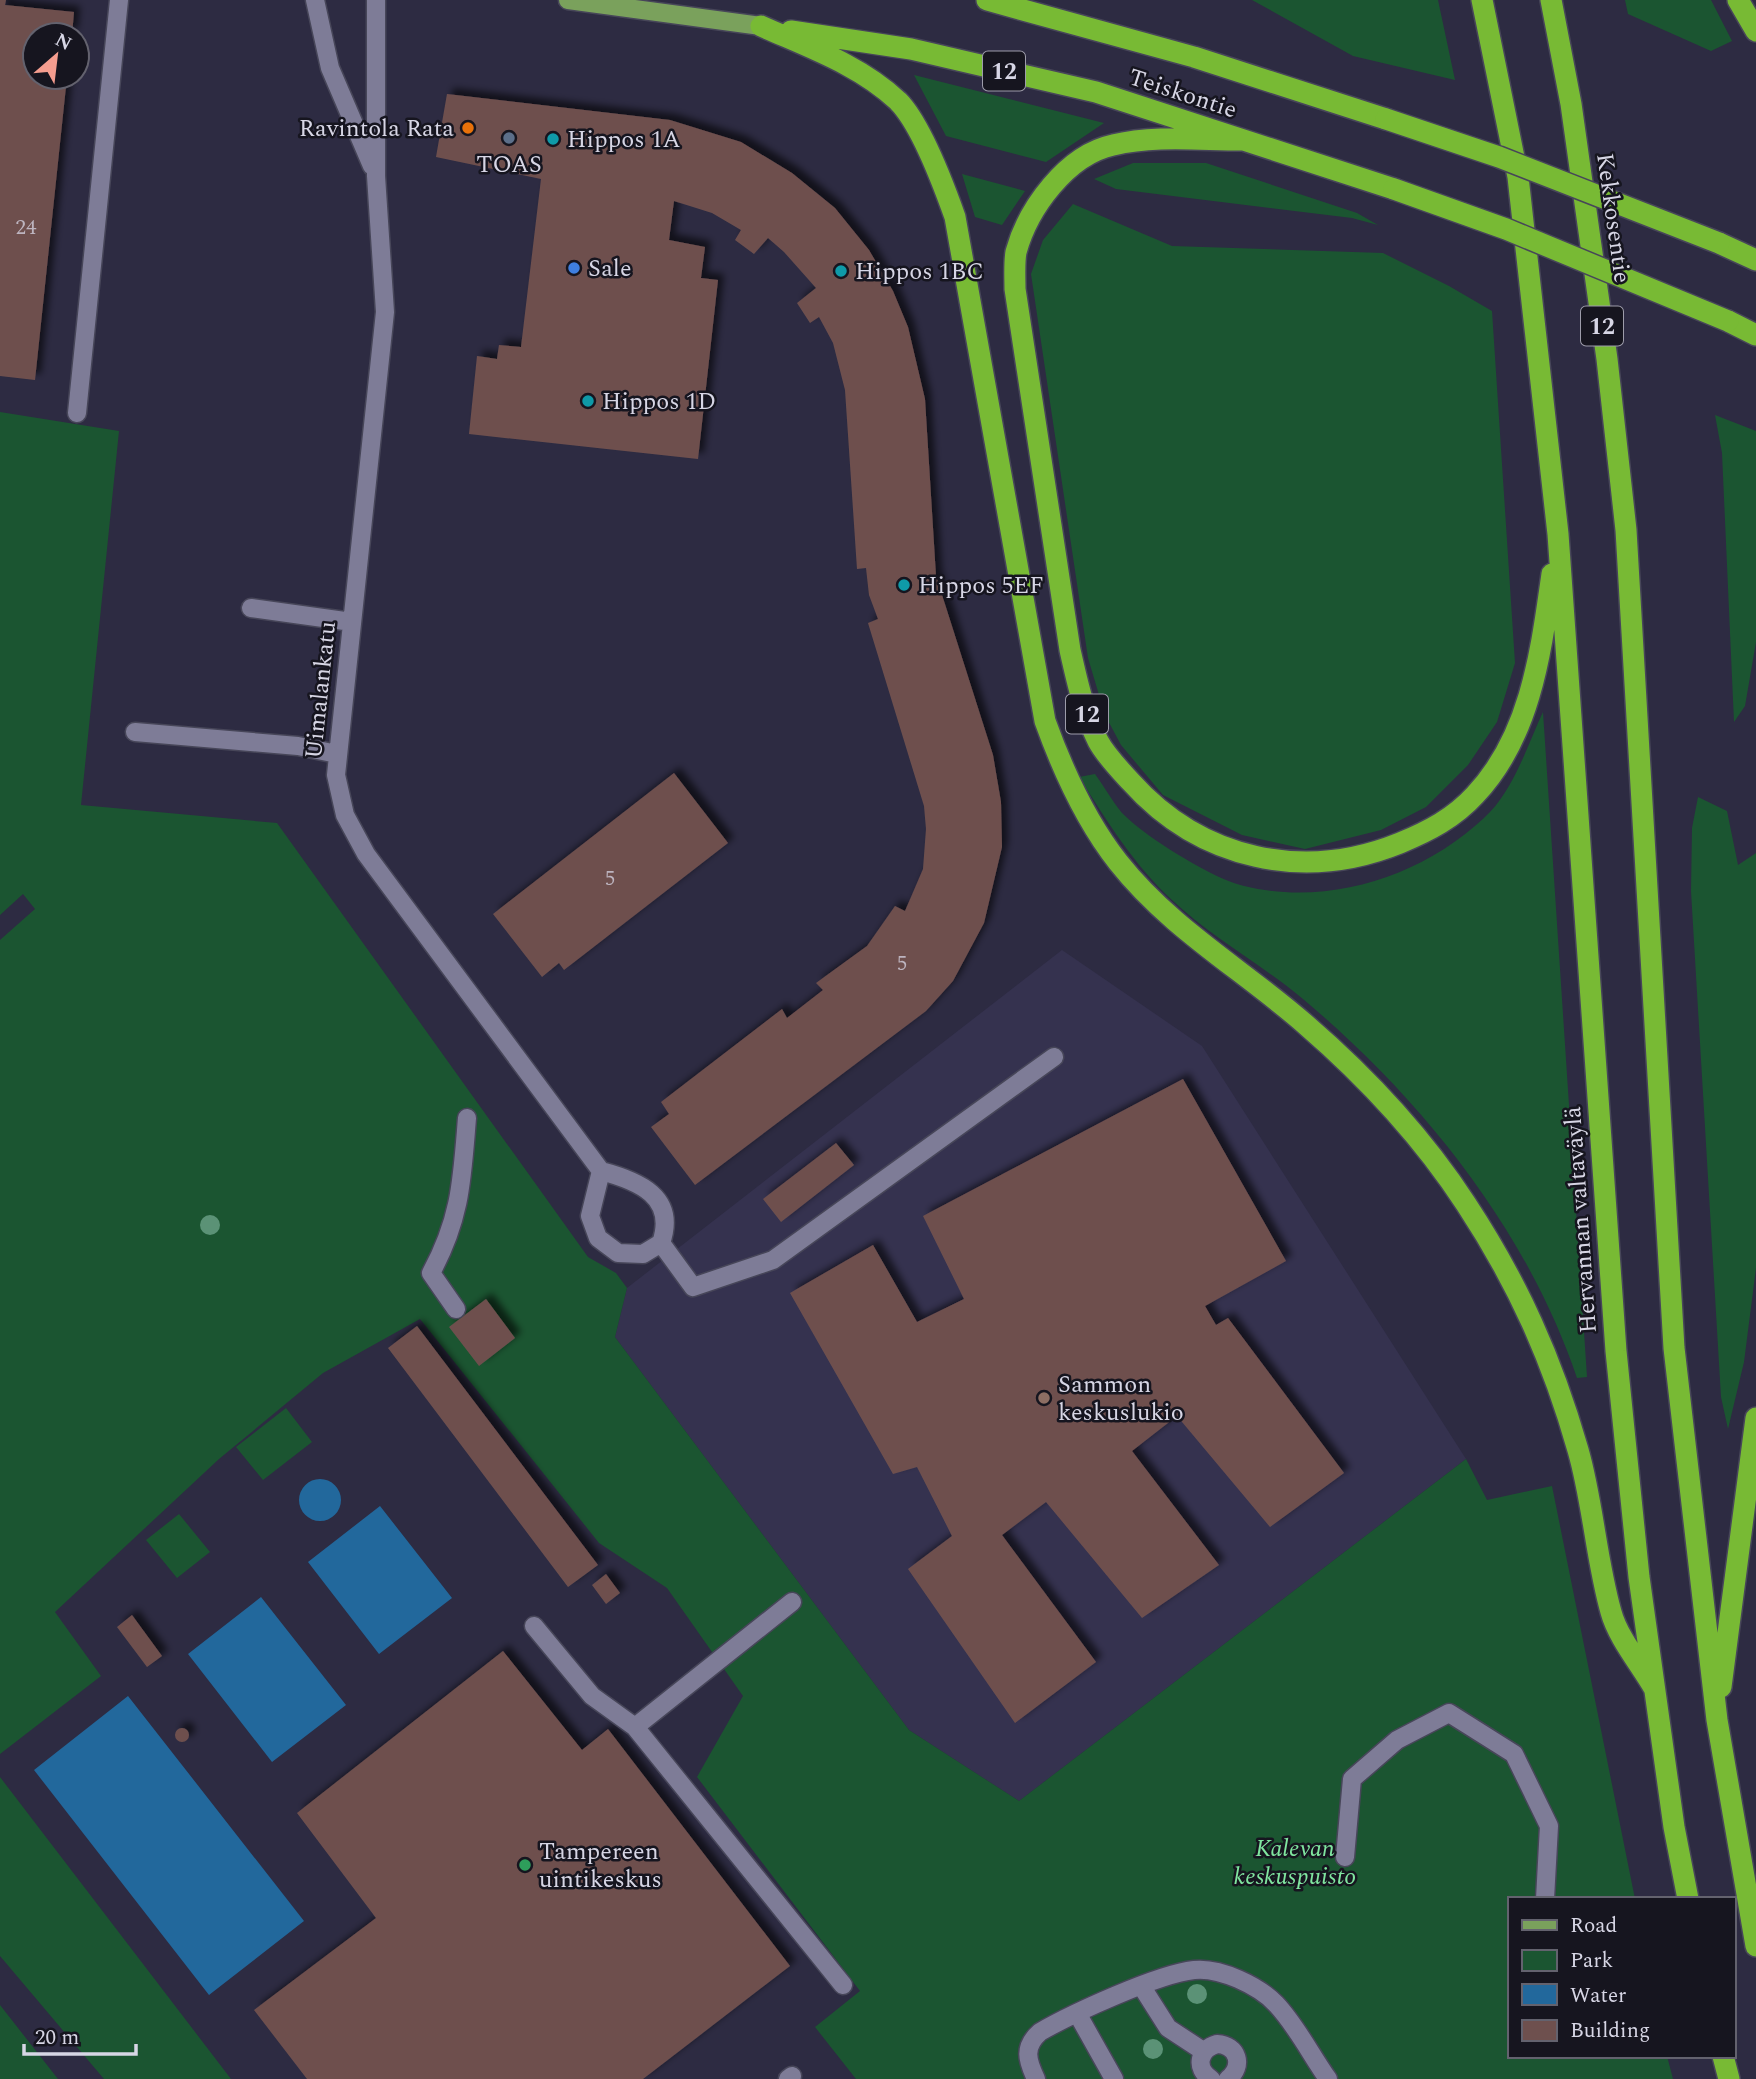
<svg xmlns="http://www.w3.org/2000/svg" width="1756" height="2079" viewBox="0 0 1756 2079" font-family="Spectral,serif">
	<defs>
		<filter id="shadow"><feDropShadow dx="6" dy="-6" stdDeviation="3.5" flood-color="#0009"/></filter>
	</defs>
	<rect width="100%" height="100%" fill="#2d2b42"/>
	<path fill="#35324f" d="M 1062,950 L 1202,1046 L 1466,1459 L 1019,1801 L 909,1730 L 615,1337 L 627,1288 Z"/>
	<path fill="#1b5531" d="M 1252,0 L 1438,0 L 1455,80 L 1353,56 Z
		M 1625,0 L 1711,0 L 1732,41 L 1711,51 L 1628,14 Z
		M 914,75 L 1104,123 L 1046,162 L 946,136 Z
		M 1133,163 L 1206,163 L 1357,213 L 1378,225 L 1352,218 L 1116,189 L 1094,179 Z
		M 962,174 L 1025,191 L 1002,225 L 975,217 Z
		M 1073,204 L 1172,246 L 1383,253 L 1449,286 L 1492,311 L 1515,663 L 1497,722 L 1468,765 L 1426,807 L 1381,830 L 1305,849 L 1242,835 L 1163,795 L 1121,745 L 1105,715 L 1088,658 L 1031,274 L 1043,240 Z
		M 0,412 L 119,431 L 81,805 L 277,823 L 588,1257 L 616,1273 L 627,1288 L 615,1337 L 909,1730 L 1019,1801 L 1466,1459 L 1487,1500 L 1552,1486 L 1635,1899 L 1509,1899 L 1509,2056 L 1667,2056 L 1673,2079 L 856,2079 L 815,2027 L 860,1991 L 697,1777 L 743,1696 L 667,1588 L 599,1543 L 420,1319 L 323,1373 L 219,1459 L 55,1612 L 101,1676 L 0,1754 L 0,940 L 35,909 L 23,894 L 0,915 Z
		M 1715,415 L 1756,431 L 1756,642 L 1745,706 L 1734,722 L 1722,453 Z
		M 1543,712 L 1587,1377 L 1577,1378 C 1527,1230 1422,1099 1303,999 C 1261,964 1211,937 1172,900 C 1133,864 1107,821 1079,777 L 1095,774 C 1104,786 1112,801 1122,813 C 1138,829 1158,842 1177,854 C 1197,866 1221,880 1244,886 C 1329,907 1422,876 1484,818 C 1513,792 1527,746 1543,712 Z
		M 1698,797 L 1727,811 L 1738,865 L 1756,853 L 1756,1268 L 1744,1362 L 1728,1429 L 1721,1397 L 1691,891 L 1692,828 Z
		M 286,1408 L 312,1442 L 263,1480 L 236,1447 Z
		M 179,1514 L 210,1552 L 177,1578 L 146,1540 Z
		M 0,1778 L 0,1777 L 231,2079 L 104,2079 L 0,1956 Z
		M 0,2005 L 58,2079 L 0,2079 Z"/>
	<path fill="#22689c" d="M299 1500a21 21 0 1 1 42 0a21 21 0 1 1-42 0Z
		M 380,1506 L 452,1598 L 379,1654 L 308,1562 Z
		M 261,1597 L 346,1705 L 272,1762 L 188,1654 Z
		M 128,1696 L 304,1921 L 209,1995 L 34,1770 Z"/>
	<path fill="#6e504e" filter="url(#shadow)" d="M 0,0 L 6,0 L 5,5 L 74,12 L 72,35 L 35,35 L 35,77 L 67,77 L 35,380 L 0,376 Z
		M 447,94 L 670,120 L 741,142 L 792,173 L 835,208 L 869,250 L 893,291 L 908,327 L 925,399 L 936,576 L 993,755 L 1001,802 L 1002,847 L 984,923 L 953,981 L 926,1011 L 695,1185 L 651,1127 L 669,1114 L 661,1102 L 782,1009 L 787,1018 L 823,990 L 816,983 L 867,946 L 895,906 L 905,911 L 923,869 L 926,829 L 924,806 L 868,623 L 878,619 L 869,595 L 866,568 L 857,569 L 845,390 L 833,343 L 819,317 L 810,323 L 797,303 L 816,288 L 784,252 L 768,238 L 754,254 L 735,240 L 741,230 L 712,213 L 674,201 L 669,240 L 705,247 L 701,278 L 718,280 L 698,459 L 469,434 L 477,356 L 497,359 L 499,345 L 521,347 L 541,179 L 436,157 Z
		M 674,773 L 728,843 L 564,970 L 559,963 L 542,977 L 493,914 Z
		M 1183,1079 L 1286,1261 L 1205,1306 L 1216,1325 L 1228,1318 L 1344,1473 L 1270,1527 L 1177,1416 L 1132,1451 L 1219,1565 L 1142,1618 L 1046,1502 L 1002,1535 L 1096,1662 L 1015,1723 L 908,1569 L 952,1536 L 917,1467 L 893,1474 L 790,1293 L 873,1245 L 917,1322 L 964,1299 L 923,1216 Z
		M 836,1143 L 854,1165 L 781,1222 L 763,1199 Z
		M 486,1299 L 515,1338 L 479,1366 L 449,1327 Z
		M 417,1326 L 598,1565 L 568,1587 L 388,1348 Z
		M 606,1574 L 620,1593 L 606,1604 L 592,1585 Z
		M 132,1615 L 162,1656 L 147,1667 L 117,1627 Z
		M 503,1651 L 582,1750 L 608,1729 L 790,1966 L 643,2079 L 307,2079 L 254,2010 L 376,1918 L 297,1813 Z
		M175 1735a7 7 0 1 1 14 0a7 7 0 1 1-14 0Z"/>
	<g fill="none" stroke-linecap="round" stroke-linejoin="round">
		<defs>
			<path id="minor" d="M 315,0 L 330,68 L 372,166
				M 376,0 L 376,176 L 385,312 L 336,775 L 345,815 L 366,854 L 601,1171 C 639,1181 677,1197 661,1243 L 643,1254 L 618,1253 L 598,1238 L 590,1216 L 601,1171
				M 77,413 L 119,0
				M 251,608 L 352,622
				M 135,732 L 298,746 L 337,754
				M 661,1243 L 693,1287 L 773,1260 L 1054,1057
				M 456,1309 L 431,1273 C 461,1218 462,1179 467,1118
				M 534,1626 L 592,1696 L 635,1727 L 843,1985
				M 635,1727 L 792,1602
				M 1345,1857 L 1352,1779 L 1397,1740 L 1449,1713 L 1514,1754 L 1549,1826 L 1545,1899
				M 1142,1987 L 1168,2028 L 1203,2051
				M 1077,2013 L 1114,2079
				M 788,2079 L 792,2076
				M 1036,2079 C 1027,2060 1023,2047 1040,2032 C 1073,2013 1158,1974 1194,1970 C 1220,1967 1259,1986 1276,2004 C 1296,2025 1311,2055 1328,2079
				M 1211,2079 C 1194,2068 1199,2049 1217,2044 C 1238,2045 1244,2066 1228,2079"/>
			<path id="major" d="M 568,0 L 761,26"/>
			<path id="highway" d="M 987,0 L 1194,57 L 1386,119
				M 1482,0 L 1518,177 L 1558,534 L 1616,1351 L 1639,1577 L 1674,1827 L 1688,1899
				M 1551,0 L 1571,104 L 1607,359 L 1626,530 L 1674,1348 L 1717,1720 L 1756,1946
				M 1738,0 L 1756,31
				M 761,26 C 808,47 860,65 898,101 C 921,124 944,186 955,217 L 1045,721 C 1063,771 1085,820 1118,862 C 1170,928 1242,969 1305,1024 C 1364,1075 1423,1138 1466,1204 C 1518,1283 1552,1359 1578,1450 C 1593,1502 1596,1559 1611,1612 C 1618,1638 1641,1665 1654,1688
				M 791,31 L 911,49 L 1096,92 L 1394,189
				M 1241,140 C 1200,140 1154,135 1113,145 C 1067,155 1028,208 1016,252 C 1014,263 1015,278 1015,289 L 1070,650 C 1077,681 1084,713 1098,741 C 1106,756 1120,770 1131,782 C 1201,860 1304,882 1400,843 C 1429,831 1454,818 1475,795 C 1531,736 1541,651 1552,574
				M 1719,243 L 1756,260
				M 1728,321 L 1756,335
				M 1721,1687 L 1756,1418
				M 1723,2056 L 1729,2079"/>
		</defs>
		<use href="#minor" stroke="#474659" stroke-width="21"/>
		<use href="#major" stroke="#474659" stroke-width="21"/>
		<use href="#highway" stroke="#474659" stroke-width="24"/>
		<use href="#minor" stroke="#7e7c97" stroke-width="18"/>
		<use href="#major" stroke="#7aa15c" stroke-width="18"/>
		<use href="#highway" stroke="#78ba34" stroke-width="21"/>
		<defs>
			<path id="highway-bridge" d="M 1386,119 L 1499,157 L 1719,243
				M 1394,189 L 1506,229 L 1728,321"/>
		</defs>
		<use href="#highway-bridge" stroke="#474659" stroke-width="24" stroke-linecap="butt"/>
		<use href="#highway-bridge" stroke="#78ba34" stroke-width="21"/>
	</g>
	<g fill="#5b9276">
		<circle cx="210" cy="1225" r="10"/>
		<circle cx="1197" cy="1994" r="10"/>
		<circle cx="1153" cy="2049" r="10"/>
	</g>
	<circle fill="#e8710a" stroke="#16151f" stroke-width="2.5" cx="468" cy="128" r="7"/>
	<circle fill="#5c6f8a" stroke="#16151f" stroke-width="2.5" cx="509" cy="138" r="7"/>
	<g fill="#0f9aa8" stroke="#16151f" stroke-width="2.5">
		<circle cx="553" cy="139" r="7"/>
		<circle cx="841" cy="271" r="7"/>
		<circle cx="588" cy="401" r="7"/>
		<circle cx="904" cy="585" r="7"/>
	</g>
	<circle fill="#3f7fe0" stroke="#16151f" stroke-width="2.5" cx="574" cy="268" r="7"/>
	<circle fill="#8d6e63" stroke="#16151f" stroke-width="2.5" cx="1044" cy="1398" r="7"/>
	<circle fill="#2e9e5b" stroke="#16151f" stroke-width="2.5" cx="525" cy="1865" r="7"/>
	<g text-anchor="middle" stroke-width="5" stroke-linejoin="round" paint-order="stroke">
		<g font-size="21" fill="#bdb4bf">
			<text x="26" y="234">24</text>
			<text x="610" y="885">5</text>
			<text x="902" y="970">5</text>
		</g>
		<g fill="#16151f" stroke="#9d9caa" stroke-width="2">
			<rect x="983" y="51.5" width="42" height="39" rx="5"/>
			<rect x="1581" y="306.5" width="42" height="39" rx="5"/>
			<rect x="1066" y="694.5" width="42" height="39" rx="5"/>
		</g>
		<g font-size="23" font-weight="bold" fill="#d7d6e5">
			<text x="1004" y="79">12</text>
			<text x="1602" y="334">12</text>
			<text x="1087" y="722">12</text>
		</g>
		<g font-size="24" fill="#d7d6e5" stroke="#16151f">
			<text transform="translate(1183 93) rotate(18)" y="8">Teiskontie</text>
			<text transform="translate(1614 218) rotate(82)" y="8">Kekkosentie</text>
			<text transform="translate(320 690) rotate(-84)" y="8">Uimalankatu</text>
			<text transform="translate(1580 1220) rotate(-94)" y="8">Hervannan valtaväylä</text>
		</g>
		<g font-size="24" fill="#d7d6e5" stroke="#16151f" text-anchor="start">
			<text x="454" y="136" text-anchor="end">Ravintola Rata</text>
			<text x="567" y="147">Hippos 1A</text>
			<text x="509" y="172" text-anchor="middle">TOAS</text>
			<text x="588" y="276">Sale</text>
			<text x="855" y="279">Hippos 1BC</text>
			<text x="602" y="409">Hippos 1D</text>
			<text x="918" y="593">Hippos 5EF</text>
			<text x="1058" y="1392">Sammon<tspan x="1058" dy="28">keskuslukio</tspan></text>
			<text x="539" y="1859">Tampereen<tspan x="539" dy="28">uintikeskus</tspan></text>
		</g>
		<g font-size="24" font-style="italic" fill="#80e6a0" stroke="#16151f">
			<text x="1295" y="1856">Kalevan<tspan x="1295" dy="28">keskuspuisto</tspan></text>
		</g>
	</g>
	<rect x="1508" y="1897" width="228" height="161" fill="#16151f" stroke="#63626e" stroke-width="2"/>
	<rect x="1522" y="1920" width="35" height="10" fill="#7aa15c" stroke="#63626e" stroke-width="2"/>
	<text x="1570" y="1932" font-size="21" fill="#d7d6e5">Road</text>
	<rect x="1522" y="1950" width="35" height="21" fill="#1b5531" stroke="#63626e" stroke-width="2"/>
	<text x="1570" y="1967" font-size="21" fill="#d7d6e5">Park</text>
	<rect x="1522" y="1984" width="35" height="21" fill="#22689c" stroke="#63626e" stroke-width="2"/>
	<text x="1570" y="2002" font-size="21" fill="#d7d6e5">Water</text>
	<rect x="1522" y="2020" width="35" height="21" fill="#6e504e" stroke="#63626e" stroke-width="2"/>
	<text x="1570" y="2037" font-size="21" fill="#d7d6e5">Building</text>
	<g transform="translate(56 56) rotate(28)"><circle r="33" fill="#16151f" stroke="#63626e" stroke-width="2"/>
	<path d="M0-5L12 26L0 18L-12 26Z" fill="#f59d8f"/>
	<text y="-10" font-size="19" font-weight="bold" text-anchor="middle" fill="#d7d6e5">N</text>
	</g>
	<path d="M24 2044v10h112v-10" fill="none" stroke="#d7d6e5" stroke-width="3.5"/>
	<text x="35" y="2044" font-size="21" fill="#d7d6e5" stroke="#16151f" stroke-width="5" paint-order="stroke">20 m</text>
</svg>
